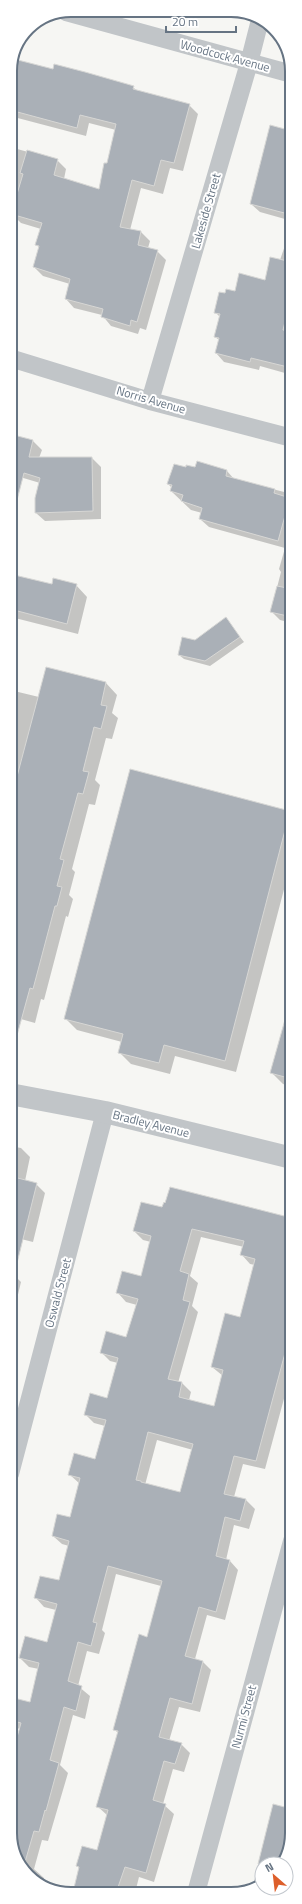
<svg xmlns="http://www.w3.org/2000/svg" width="302" height="1904" viewBox="0 0 302 1904" font-family="'Titillium Web',sans-serif">
	<rect width="100%" height="100%" fill="#f6f6f3"/>
	<path fill="#0003" fill-rule="evenodd" d="M 14,58 L 17,61 L 54,70 L 133,87 L 137,91 L 189,105 L 198,114 L 183,171 L 170,168 L 163,194 L 141,188 L 130,230 L 141,232 L 150,241 L 148,248 L 157,251 L 166,260 L 146,330 L 140,328 L 138,334 L 111,326 L 102,315 L 74,308 L 66,299 L 70,284 L 43,276 L 34,267 L 39,248 L 37,245 L 41,229 L 21,223 L 12,214 L 18,196 L 10,194 L 10,147 L 57,160 L 66,169 L 64,179 L 100,190 L 116,130 L 89,123 L 86,136 L 10,116 L 10,67 Z
		M 292,131 L 292,221 L 260,212 L 251,204 Z
		M 292,225 L 292,375 L 260,366 L 259,370 L 224,362 L 216,353 L 219,340 L 215,337 L 220,317 L 215,312 L 226,294 L 266,281 L 280,260 Z
		M 10,412 L 18,420 L 13,436 L 33,441 L 42,450 L 39,458 L 92,458 L 101,467 L 101,519 L 45,521 L 36,513 L 40,483 L 10,474 Z
		M 197,463 L 227,471 L 234,479 L 292,494 L 292,623 L 280,620 L 271,611 L 281,572 L 279,569 L 285,548 L 209,527 L 200,519 L 202,513 L 191,510 L 171,491 L 172,488 L 168,484 L 187,468 L 196,468 Z
		M 10,575 L 52,585 L 76,585 L 87,597 L 78,634 L 11,617 Z
		M 226,619 L 244,642 L 210,666 L 184,659 L 179,655 Z
		M 47,668 L 106,683 L 117,695 L 112,713 L 118,718 L 112,739 L 106,738 L 95,780 L 100,785 L 95,805 L 89,804 L 72,869 L 75,872 L 69,895 L 73,899 L 68,917 L 66,916 L 44,1000 L 41,999 L 35,1023 L 10,1016 L 10,690 L 39,697 Z
		M 131,770 L 290,812 L 292,814 L 292,859 L 236,1072 L 175,1056 L 170,1074 L 131,1064 L 119,1052 L 122,1042 L 77,1030 L 66,1019 Z
		M 292,995 L 292,1087 L 283,1084 L 272,1073 Z
		M 10,1146 L 21,1148 L 30,1157 L 25,1181 L 36,1184 L 45,1193 L 33,1242 L 21,1239 L 12,1273 L 21,1282 L 16,1303 L 10,1301 Z
		M 163,1208 L 292,1219 L 292,1369 L 265,1469 L 243,1464 L 234,1497 L 246,1500 L 255,1509 L 249,1529 L 234,1525 L 226,1560 L 230,1561 L 238,1570 L 225,1620 L 207,1615 L 195,1659 L 203,1662 L 211,1670 L 200,1712 L 179,1707 L 169,1741 L 181,1744 L 190,1753 L 184,1772 L 173,1769 L 163,1804 L 174,1814 L 154,1882 L 139,1877 L 135,1893 L 74,1892 L 80,1869 L 77,1866 L 98,1851 L 107,1815 L 97,1806 L 118,1733 L 114,1729 L 147,1638 L 161,1586 L 116,1574 L 102,1630 L 105,1633 L 99,1654 L 87,1651 L 78,1686 L 90,1696 L 85,1719 L 73,1715 L 60,1765 L 68,1773 L 48,1841 L 42,1840 L 34,1869 L 44,1878 L 43,1884 L 25,1873 L 10,1838 L 20,1729 L 13,1727 L 10,1724 L 10,1698 L 31,1703 L 39,1669 L 29,1667 L 20,1658 L 48,1643 L 56,1610 L 44,1607 L 36,1598 L 59,1582 L 69,1546 L 62,1544 L 53,1536 L 71,1519 L 80,1484 L 69,1474 L 96,1460 L 105,1426 L 94,1423 L 85,1414 L 108,1399 L 118,1363 L 110,1361 L 101,1352 L 127,1338 L 137,1305 L 126,1302 L 118,1293 L 141,1277 L 151,1242 L 143,1240 L 134,1231 ZM 201,1237 L 244,1247 L 242,1255 L 250,1264 L 255,1265 L 240,1318 L 212,1367 L 223,1376 L 215,1407 L 189,1400 L 191,1392 L 182,1383 L 178,1383 L 198,1312 L 192,1306 L 198,1283 L 190,1276 ZM 157,1440 L 193,1450 L 181,1493 L 145,1485 Z
		M 292,1744 L 292,1765 L 288,1761 Z
		M 274,1805 L 292,1834 L 280,1864 L 262,1864 L 262,1881 L 255,1884 L 254,1882 Z"/>
	<path fill="#aab0b7" stroke="#d7d7d5" fill-rule="evenodd" d="M 14,59 L 53,69 L 54,64 L 85,72 L 134,86 L 133,89 L 190,104 L 174,163 L 161,160 L 154,186 L 132,180 L 120,227 L 141,231 L 138,245 L 158,250 L 137,322 L 131,320 L 130,326 L 101,317 L 103,309 L 65,299 L 70,279 L 33,267 L 39,246 L 35,245 L 42,223 L 11,214 L 23,174 L 20,173 L 27,150 L 58,159 L 54,175 L 99,189 L 104,163 L 107,163 L 116,124 L 80,115 L 77,128 L 10,110 L 10,67 Z
		M 270,125 L 292,131 L 292,215 L 250,204 Z
		M 270,257 L 292,262 L 292,293 L 283,330 L 292,332 L 292,368 L 251,358 L 250,362 L 215,353 L 219,338 L 214,337 L 220,314 L 214,313 L 219,292 L 225,293 L 226,289 L 235,291 L 239,273 L 265,280 Z
		M 10,434 L 33,440 L 29,457 L 92,457 L 93,511 L 35,513 L 35,498 L 40,478 L 24,473 L 16,504 L 10,503 Z
		M 197,461 L 227,470 L 226,476 L 275,489 L 274,493 L 290,498 L 278,541 L 199,519 L 202,508 L 181,501 L 183,495 L 170,491 L 172,485 L 167,484 L 174,464 L 186,467 L 186,465 L 195,467 Z
		M 10,574 L 52,584 L 53,578 L 77,584 L 67,624 L 10,609 Z
		M 277,586 L 292,589 L 292,617 L 270,612 Z
		M 226,617 L 240,637 L 205,661 L 178,655 L 182,637 L 195,640 Z
		M 46,667 L 106,682 L 101,705 L 107,706 L 101,729 L 94,727 L 83,771 L 89,772 L 83,794 L 78,793 L 60,859 L 64,860 L 57,886 L 62,887 L 57,906 L 55,906 L 33,989 L 30,988 L 16,1039 L 10,1038 L 10,803 Z
		M 130,769 L 290,811 L 225,1061 L 164,1045 L 159,1063 L 118,1053 L 123,1034 L 64,1019 Z
		M 286,1016 L 292,1016 L 292,1079 L 270,1073 Z
		M 10,1176 L 37,1183 L 17,1263 L 10,1262 Z
		M 170,1187 L 292,1218 L 292,1327 L 256,1461 L 234,1456 L 224,1494 L 246,1499 L 240,1521 L 225,1517 L 216,1556 L 230,1560 L 216,1612 L 199,1607 L 185,1656 L 203,1661 L 192,1704 L 170,1698 L 159,1737 L 182,1743 L 175,1764 L 164,1761 L 153,1800 L 166,1804 L 146,1873 L 125,1867 L 116,1893 L 73,1892 L 79,1867 L 76,1866 L 82,1846 L 97,1850 L 108,1810 L 96,1807 L 118,1731 L 113,1730 L 139,1634 L 147,1637 L 162,1581 L 108,1566 L 93,1622 L 97,1623 L 91,1646 L 78,1642 L 68,1681 L 82,1686 L 76,1711 L 64,1707 L 50,1760 L 59,1763 L 46,1811 L 45,1810 L 39,1832 L 34,1831 L 23,1869 L 10,1838 L 10,1762 L 21,1723 L 10,1720 L 10,1697 L 30,1702 L 39,1663 L 19,1658 L 25,1636 L 47,1642 L 57,1604 L 34,1598 L 40,1576 L 59,1580 L 69,1541 L 52,1536 L 57,1514 L 70,1517 L 80,1478 L 68,1475 L 74,1453 L 95,1459 L 106,1420 L 84,1415 L 90,1393 L 107,1398 L 118,1358 L 100,1353 L 106,1331 L 126,1337 L 138,1299 L 116,1293 L 122,1271 L 141,1276 L 151,1236 L 133,1231 L 141,1202 L 162,1207 L 164,1202 L 165,1203 ZM 192,1229 L 244,1241 L 240,1255 L 255,1259 L 240,1317 L 225,1313 L 211,1367 L 223,1370 L 214,1406 L 179,1397 L 182,1382 L 168,1379 L 190,1302 L 183,1300 L 189,1274 L 180,1271 ZM 148,1432 L 193,1444 L 180,1492 L 141,1482 L 141,1481 L 136,1480 Z
		M 273,1804 L 292,1809 L 292,1834 L 280,1864 L 258,1864 Z"/>
	<g fill="none" stroke-linecap="round" stroke-linejoin="round">
		<path stroke="#c1c5c8" stroke-width="18" d="M 66,12 L 292,74
			M 10,358 L 150,401 L 292,438
			M 150,401 L 249,63 L 260,20
			M 10,1474 L 105,1112
			M 196,1893 L 292,1541"/>
		<path stroke="#c1c5c8" stroke-width="22" d="M 10,1094 L 105,1112 L 292,1158"/>
	</g>
	<g text-anchor="middle" stroke-width="4" stroke-linejoin="round" paint-order="stroke">
		<g font-size="12" fill="#667483" stroke="#fff">
			<text transform="translate(225 56) rotate(15)" y="4">Woodcock Avenue</text>
			<text transform="translate(206 211) rotate(-74)" y="4">Lakeside Street</text>
			<text transform="translate(151 400) rotate(16)" y="4">Norris Avenue</text>
			<text transform="translate(151 1124) rotate(14)" y="4">Bradley Avenue</text>
			<text transform="translate(58 1293) rotate(-75)" y="4">Oswald Street</text>
			<text transform="translate(244 1717) rotate(-75)" y="4">Nurmi Street</text>
		</g>
	</g>
	<path d="M0 0H302V1904H0ZM71 17H231A54 54 0 0 1 285 71V1833A54 54 0 0 1 231 1887H71A54 54 0 0 1 17 1833V71A54 54 0 0 1 71 17Z" fill="#fff" fill-rule="evenodd"/>
	<path fill="none" stroke="#667483" stroke-width="2" d="M71 17H231A54 54 0 0 1 285 71V1833A54 54 0 0 1 231 1887H71A54 54 0 0 1 17 1833V71A54 54 0 0 1 71 17Z"/>
	<g transform="translate(274 1876) rotate(332)"><circle r="19" fill="#ffffff" stroke="#c2c7cd"/>
	<path d="M0-3L7 15L0 10L-7 15Z" fill="#dd5f2b"/>
	<text y="-6" font-size="11" font-weight="bold" text-anchor="middle" fill="#667483">N</text>
	</g>
	<path d="M166 26v6h70v-6" fill="none" stroke="#667483" stroke-width="2"/>
	<text x="172" y="26" font-size="12" fill="#667483" stroke="#ffffff" stroke-width="3" paint-order="stroke">20 m</text>
</svg>
